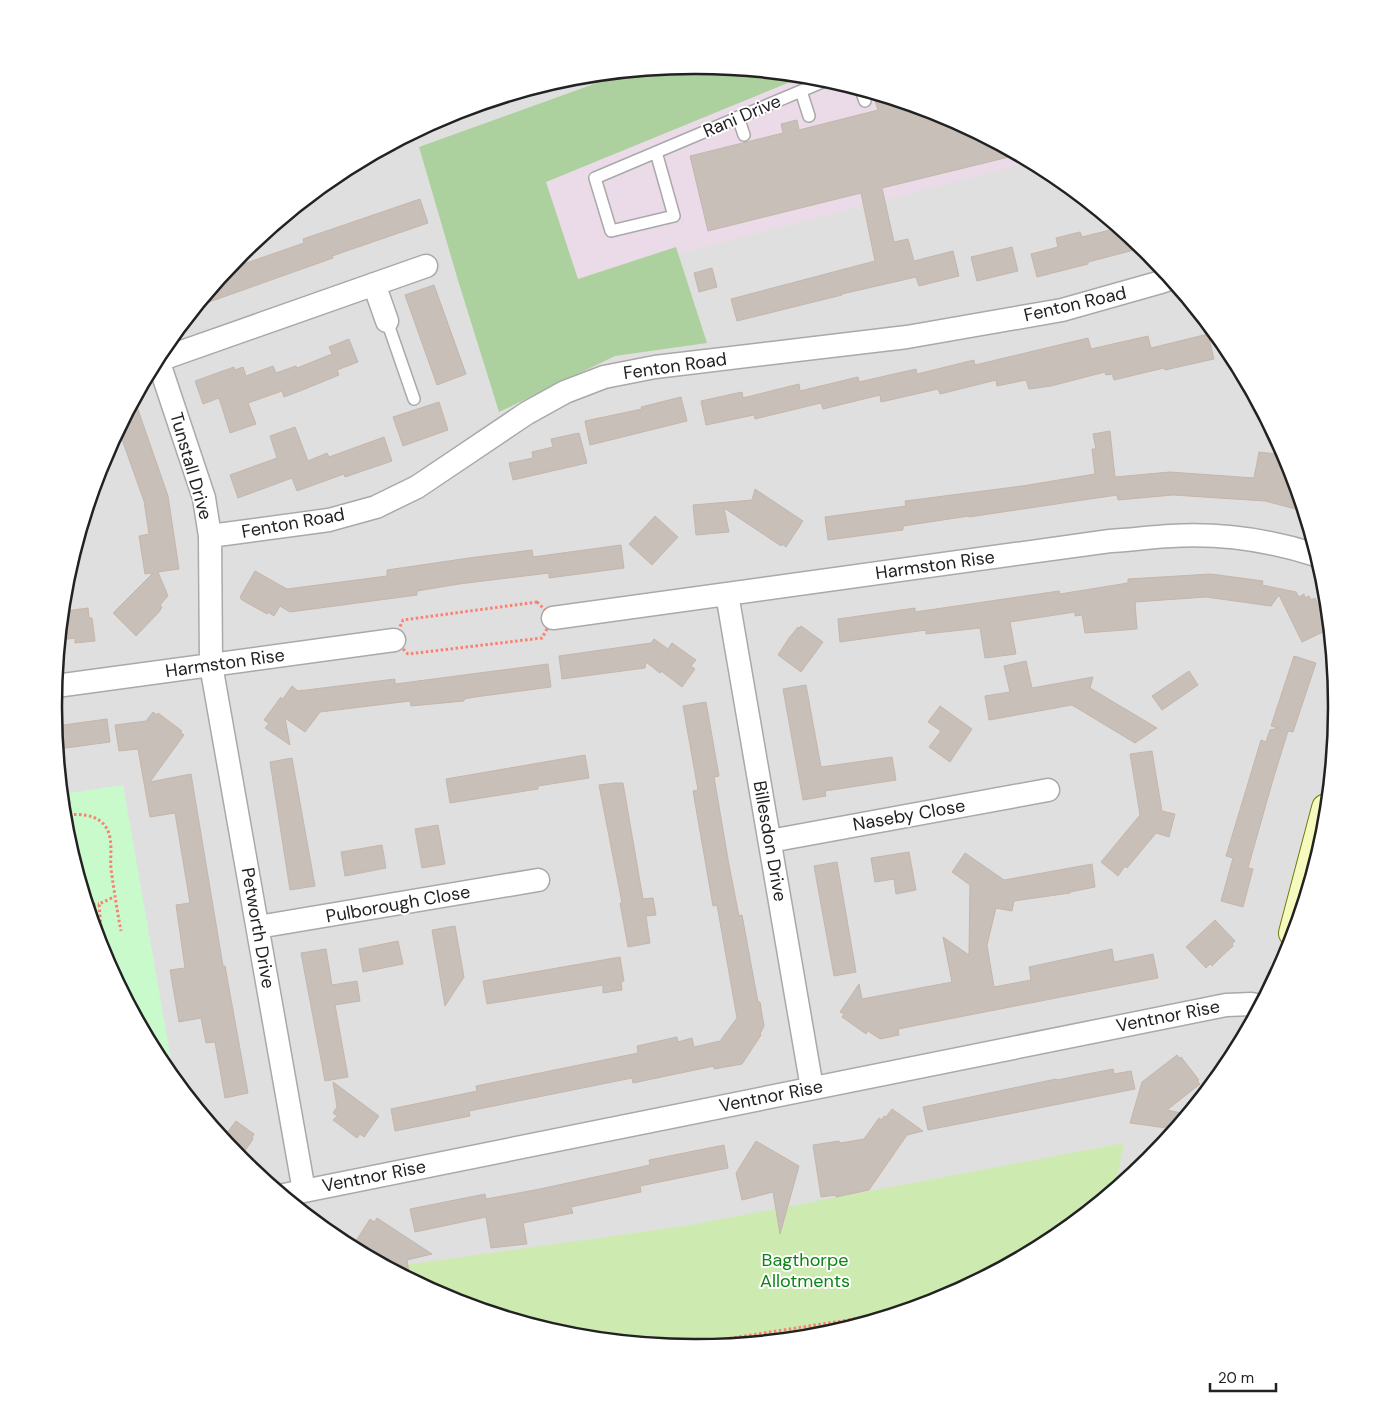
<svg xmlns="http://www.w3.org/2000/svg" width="1390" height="1413" viewBox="0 0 1390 1413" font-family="'DM Sans',sans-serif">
	<rect width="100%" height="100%" fill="#f2efe9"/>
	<path fill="#e0dfdf" d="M56 706a639 639 0 1 1 1278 0a639 639 0 1 1-1278 0Z"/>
	<path fill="#ebdbe8" d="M 805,76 L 820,78 L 941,114 L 1030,162 L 578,280 L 546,182 Z"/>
	<path fill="#cdebb0" d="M 1124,1143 L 1115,1187 L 1051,1240 L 940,1299 L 820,1335 L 695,1348 L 570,1335 L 449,1299 L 390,1267 L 685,1226 Z"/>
	<path fill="#add19e" d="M 695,65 L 805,76 L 546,182 L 578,279 L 676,247 L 707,343 L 615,356 L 499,412 L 457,277 L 419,147 L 627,72 Z"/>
	<path fill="#c8facc" d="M 123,785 L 174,1077 L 162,1063 L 102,952 L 66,831 L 62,794 Z"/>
	<path fill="#c7bfb8" stroke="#c4b6ab" d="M 887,98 L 941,114 L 1017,155 L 882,188 L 894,242 L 908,239 L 914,261 L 953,251 L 959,276 L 919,286 L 916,277 L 842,294 L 842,295 L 737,321 L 731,299 L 875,261 L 861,193 L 708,231 L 690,156 L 783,133 L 781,124 L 797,120 L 799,130 L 878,110 L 875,101 Z
		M 420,199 L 428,223 L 332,256 L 333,258 L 198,306 L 229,269 L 304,243 L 303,239 Z
		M 1118,228 L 1142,248 L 1088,262 L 1088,264 L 1037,277 L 1031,254 L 1058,247 L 1056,238 L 1080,232 L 1082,237 Z
		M 1012,247 L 1018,271 L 977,281 L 971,257 Z
		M 712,268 L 717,287 L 699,292 L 694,273 Z
		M 434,285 L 466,374 L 437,385 L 405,295 Z
		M 1208,334 L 1214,359 L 1165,370 L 1164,368 L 1114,380 L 1112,374 L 1106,375 L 1105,372 L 1051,386 L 1029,389 L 1026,380 L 997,386 L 996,380 L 940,394 L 938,389 L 881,402 L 880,395 L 823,409 L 821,403 L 755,419 L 754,415 L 706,425 L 701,401 L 742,392 L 743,398 L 799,384 L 800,391 L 858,377 L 859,382 L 916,369 L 917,374 L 974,360 L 975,365 L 1088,338 L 1091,349 L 1148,336 L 1151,348 Z
		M 349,339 L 358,362 L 337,370 L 339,375 L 305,389 L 284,397 L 282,391 L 248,403 L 256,424 L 230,433 L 219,398 L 203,404 L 195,381 L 234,367 L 235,370 L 243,367 L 246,376 L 273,366 L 276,373 L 296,366 L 297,368 L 332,354 L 329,347 Z
		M 681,397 L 687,421 L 590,445 L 585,421 L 642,409 L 641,407 Z
		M 135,401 L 168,496 L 179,569 L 158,572 L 168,596 L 160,605 L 162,607 L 159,612 L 136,636 L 113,613 L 153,573 L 145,574 L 139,536 L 149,534 L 144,501 L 119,431 Z
		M 439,402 L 448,430 L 403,446 L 393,417 Z
		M 295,427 L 308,461 L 327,453 L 329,457 L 384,437 L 392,461 L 345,477 L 344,474 L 297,491 L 292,478 L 238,498 L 230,475 L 277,458 L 270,436 Z
		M 1110,431 L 1115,477 L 1170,472 L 1254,478 L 1259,452 L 1284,455 L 1288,461 L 1303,511 L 1265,501 L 1173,495 L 1118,500 L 1117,495 L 969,517 L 969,516 L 903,526 L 903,530 L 828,540 L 825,517 L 906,506 L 905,501 L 1022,486 L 1095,474 L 1092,449 L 1096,449 L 1093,434 Z
		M 579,433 L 587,463 L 513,480 L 509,463 L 533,458 L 532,452 L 553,447 L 551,439 Z
		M 755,489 L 803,521 L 786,547 L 782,544 L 781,546 L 724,508 L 729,532 L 696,535 L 693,505 L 752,500 Z
		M 655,516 L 678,537 L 652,565 L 629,544 Z
		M 621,545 L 624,568 L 549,578 L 549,573 L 459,584 L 417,591 L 417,595 L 290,612 L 280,606 L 274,616 L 268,612 L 267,614 L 242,600 L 240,597 L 255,571 L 287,589 L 387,576 L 387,570 L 469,558 L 532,550 L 533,557 Z
		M 1211,574 L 1263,581 L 1262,585 L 1296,592 L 1299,597 L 1304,594 L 1305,598 L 1309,596 L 1311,600 L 1315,598 L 1328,624 L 1323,627 L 1325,631 L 1302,642 L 1279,595 L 1271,606 L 1206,597 L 1135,602 L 1137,629 L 1085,633 L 1082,615 L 1075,616 L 1075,612 L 1010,622 L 1016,654 L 985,658 L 980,628 L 926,634 L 926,630 L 840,642 L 838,619 L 915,608 L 915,612 L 1059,591 L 1060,594 L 1128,583 L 1128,579 Z
		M 88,608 L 89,618 L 92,618 L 95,641 L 75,643 L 75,638 L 60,640 L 62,621 L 67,621 L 66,611 Z
		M 801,626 L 823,642 L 801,672 L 778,655 L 789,638 L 798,627 L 799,628 Z
		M 654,639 L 668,649 L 672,643 L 696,660 L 691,666 L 695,669 L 682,687 L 661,671 L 660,673 L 646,662 L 645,668 L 562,679 L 559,656 L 651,643 Z
		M 1294,656 L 1316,663 L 1293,732 L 1288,731 L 1272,783 L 1248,868 L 1253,869 L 1243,907 L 1221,901 L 1233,858 L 1226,856 L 1261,740 L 1266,742 L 1270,730 L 1279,728 L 1271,726 Z
		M 1026,661 L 1032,688 L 1093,677 L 1090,688 L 1157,728 L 1135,743 L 1072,705 L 989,720 L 985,696 L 1010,692 L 1004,666 Z
		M 548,664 L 551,687 L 475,697 L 464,699 L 464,701 L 411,706 L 410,701 L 320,712 L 305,732 L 285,718 L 290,745 L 265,728 L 269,723 L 264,720 L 281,697 L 282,700 L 292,686 L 298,691 L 395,679 L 395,684 Z
		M 1189,671 L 1198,685 L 1162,710 L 1152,696 Z
		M 806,685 L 821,767 L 892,757 L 896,780 L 825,791 L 826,796 L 803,800 L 783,689 Z
		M 706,702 L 719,776 L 714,777 L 729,865 L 739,916 L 742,915 L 758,1002 L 760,1002 L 764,1026 L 760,1034 L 761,1035 L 742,1064 L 714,1069 L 714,1066 L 633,1083 L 632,1078 L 469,1111 L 470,1116 L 395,1131 L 391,1109 L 477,1091 L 476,1086 L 638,1053 L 637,1046 L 677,1037 L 678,1042 L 692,1038 L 694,1047 L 720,1041 L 737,1018 L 717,905 L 713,906 L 693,791 L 698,790 L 683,706 Z
		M 940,706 L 972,729 L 950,762 L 929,747 L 941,731 L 928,722 Z
		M 153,712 L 157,715 L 158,713 L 182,731 L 180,732 L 184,735 L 150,782 L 191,774 L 223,966 L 225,966 L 248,1093 L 225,1098 L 215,1042 L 206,1043 L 201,1018 L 179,1022 L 170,970 L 185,968 L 176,905 L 190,903 L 175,813 L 150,817 L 138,749 L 119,751 L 115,725 L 146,721 Z
		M 107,719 L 110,742 L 58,749 L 56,726 Z
		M 1152,751 L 1162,811 L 1175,814 L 1169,837 L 1156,833 L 1127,868 L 1125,866 L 1118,876 L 1101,862 L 1140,815 L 1130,754 Z
		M 585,755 L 589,778 L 538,786 L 538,789 L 450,803 L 446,779 Z
		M 292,758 L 315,886 L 290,890 L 270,762 Z
		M 615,783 L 623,783 L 643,899 L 653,898 L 656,915 L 646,916 L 650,943 L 628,947 L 620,903 L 622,903 L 599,785 Z
		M 438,825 L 445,864 L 422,868 L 415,829 Z
		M 382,845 L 386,868 L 345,876 L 341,852 Z
		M 909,852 L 916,890 L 896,894 L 894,879 L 875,882 L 871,858 Z
		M 965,853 L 1004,880 L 1092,864 L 1095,887 L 1070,892 L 1070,893 L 1014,901 L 1012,911 L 996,908 L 987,945 L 994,987 L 1031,980 L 1029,967 L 1112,949 L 1114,962 L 1153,954 L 1158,978 L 898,1029 L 899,1035 L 880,1039 L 868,1031 L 866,1034 L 842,1017 L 844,1014 L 840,1012 L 859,984 L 862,999 L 952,982 L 943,937 L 969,955 L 970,885 L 952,872 Z
		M 837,862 L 856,972 L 834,976 L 814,866 Z
		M 1215,920 L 1235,941 L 1232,944 L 1233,946 L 1222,956 L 1212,966 L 1210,964 L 1206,968 L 1186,947 Z
		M 455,926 L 464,977 L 445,1006 L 432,930 Z
		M 398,941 L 403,964 L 363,972 L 359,949 Z
		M 326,949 L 332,985 L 357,981 L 360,1001 L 335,1005 L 348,1077 L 325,1081 L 301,953 Z
		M 620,957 L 624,981 L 621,982 L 622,990 L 603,993 L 603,985 L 487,1004 L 483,981 Z
		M 1177,1055 L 1179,1058 L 1181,1057 L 1199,1080 L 1197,1081 L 1200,1084 L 1167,1110 L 1186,1114 L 1174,1129 L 1130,1123 L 1142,1082 Z
		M 1113,1069 L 1114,1074 L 1131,1071 L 1135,1089 L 928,1130 L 923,1107 L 1056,1079 L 1057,1080 Z
		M 333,1082 L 379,1116 L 364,1137 L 360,1134 L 357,1138 L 333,1120 L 337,1116 L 333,1113 L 337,1107 Z
		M 892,1109 L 923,1131 L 907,1135 L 869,1190 L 836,1197 L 836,1195 L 821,1197 L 813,1145 L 839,1141 L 840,1143 L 864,1139 L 879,1118 L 882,1120 L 884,1116 L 886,1117 Z
		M 236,1121 L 254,1134 L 252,1138 L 253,1139 L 240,1158 L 223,1138 Z
		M 756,1141 L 799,1166 L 780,1234 L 773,1192 L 742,1200 L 736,1173 Z
		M 724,1145 L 728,1168 L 640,1186 L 641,1192 L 571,1207 L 573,1213 L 523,1223 L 527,1244 L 491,1248 L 486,1217 L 415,1232 L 410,1209 L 485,1194 L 486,1199 L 540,1189 L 650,1165 L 649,1160 Z
		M 377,1218 L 432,1254 L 407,1260 L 410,1278 L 356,1249 L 358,1246 L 354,1244 L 370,1219 L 374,1222 Z"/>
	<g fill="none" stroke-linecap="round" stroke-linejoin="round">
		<defs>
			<path id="lane" d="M 861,90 L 865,101
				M 801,91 L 809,116
				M 738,117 L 744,135
				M 656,152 L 674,216 L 611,231 L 595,178 L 827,80
				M 387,321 L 414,399"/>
			<path id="street" d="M 374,284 L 387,321
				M 158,360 L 204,498 L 210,536 L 211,665 L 304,1191
				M 156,361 L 426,266
				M 210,536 L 329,520 L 376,507 L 417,487 L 527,413 L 565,392 L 604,377 L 655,367 L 907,337 L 1062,310 L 1161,282 L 1169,279
				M 727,594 L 812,1088
				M 553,618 L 1110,541 C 1130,540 1151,537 1171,536 C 1220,533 1269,540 1316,555
				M 56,686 L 394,640
				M 770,841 L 1048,790
				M 258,927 L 538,880
				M 284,1195 L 1226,1005 L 1252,1004 L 1259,1006"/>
			<path id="secondary" d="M 1293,933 L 1326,808"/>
		</defs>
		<use href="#lane" stroke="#a9a9a9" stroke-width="14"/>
		<use href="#street" stroke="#a9a9a9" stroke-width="25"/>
		<use href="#secondary" stroke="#707d05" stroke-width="30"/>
		<path stroke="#fa8072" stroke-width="3" stroke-dasharray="2.5 2.5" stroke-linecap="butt" d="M 537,602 L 553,618 L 542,638 L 408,654 L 394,640 L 403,620 Z
			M 64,815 C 84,813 106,815 110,838 C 112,849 110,859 111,869 C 114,890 117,910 121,931
			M 88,905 L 99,904
			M 103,952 L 99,904 L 114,897
			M 131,1005 L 133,1005 L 148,1038
			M 680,1346 L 893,1313"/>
		<use href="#lane" stroke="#fff" stroke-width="11"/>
		<use href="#street" stroke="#fff" stroke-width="22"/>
		<use href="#secondary" stroke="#f7fabf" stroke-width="28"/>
	</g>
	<g text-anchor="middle" stroke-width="4" stroke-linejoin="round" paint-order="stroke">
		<g font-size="18" fill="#222" stroke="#fff">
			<text transform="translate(742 116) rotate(-23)" y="6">Rani Drive</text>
			<text transform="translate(1075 304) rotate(-13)" y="6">Fenton Road</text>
			<text transform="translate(675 366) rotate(-8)" y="6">Fenton Road</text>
			<text transform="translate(191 466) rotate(74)" y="6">Tunstall Drive</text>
			<text transform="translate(293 523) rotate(-10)" y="6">Fenton Road</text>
			<text transform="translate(935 565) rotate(-8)" y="6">Harmston Rise</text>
			<text transform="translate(225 663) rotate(-8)" y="6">Harmston Rise</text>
			<text transform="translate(909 815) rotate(-10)" y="6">Naseby Close</text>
			<text transform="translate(770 841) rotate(80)" y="6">Billesdon Drive</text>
			<text transform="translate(398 904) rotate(-10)" y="6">Pulborough Close</text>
			<text transform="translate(258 928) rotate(80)" y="6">Petworth Drive</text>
			<text transform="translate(1168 1016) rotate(-11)" y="6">Ventnor Rise</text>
			<text transform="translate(771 1096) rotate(-11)" y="6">Ventnor Rise</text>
			<text transform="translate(374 1176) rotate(-11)" y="6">Ventnor Rise</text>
		</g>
		<g font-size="18" fill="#0c8416" stroke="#fff">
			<text x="805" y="1266">Bagthorpe<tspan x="805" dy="21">Allotments</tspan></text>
		</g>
	</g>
	<path d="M0 0H1390V1413H0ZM694 74H696A632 632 0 0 1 1328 706V707A632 632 0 0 1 696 1339H694A632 632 0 0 1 62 707V706A632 632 0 0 1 694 74Z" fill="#fff" fill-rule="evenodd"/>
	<path fill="none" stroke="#222" stroke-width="2.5" d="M694 74H696A632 632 0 0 1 1328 706V707A632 632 0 0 1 696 1339H694A632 632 0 0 1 62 707V706A632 632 0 0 1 694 74Z"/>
	<path d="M1210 1383v8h66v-8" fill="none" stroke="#222222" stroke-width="2.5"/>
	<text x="1218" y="1383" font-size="15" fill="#222222" stroke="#ffffff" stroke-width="4" paint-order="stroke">20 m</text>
</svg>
